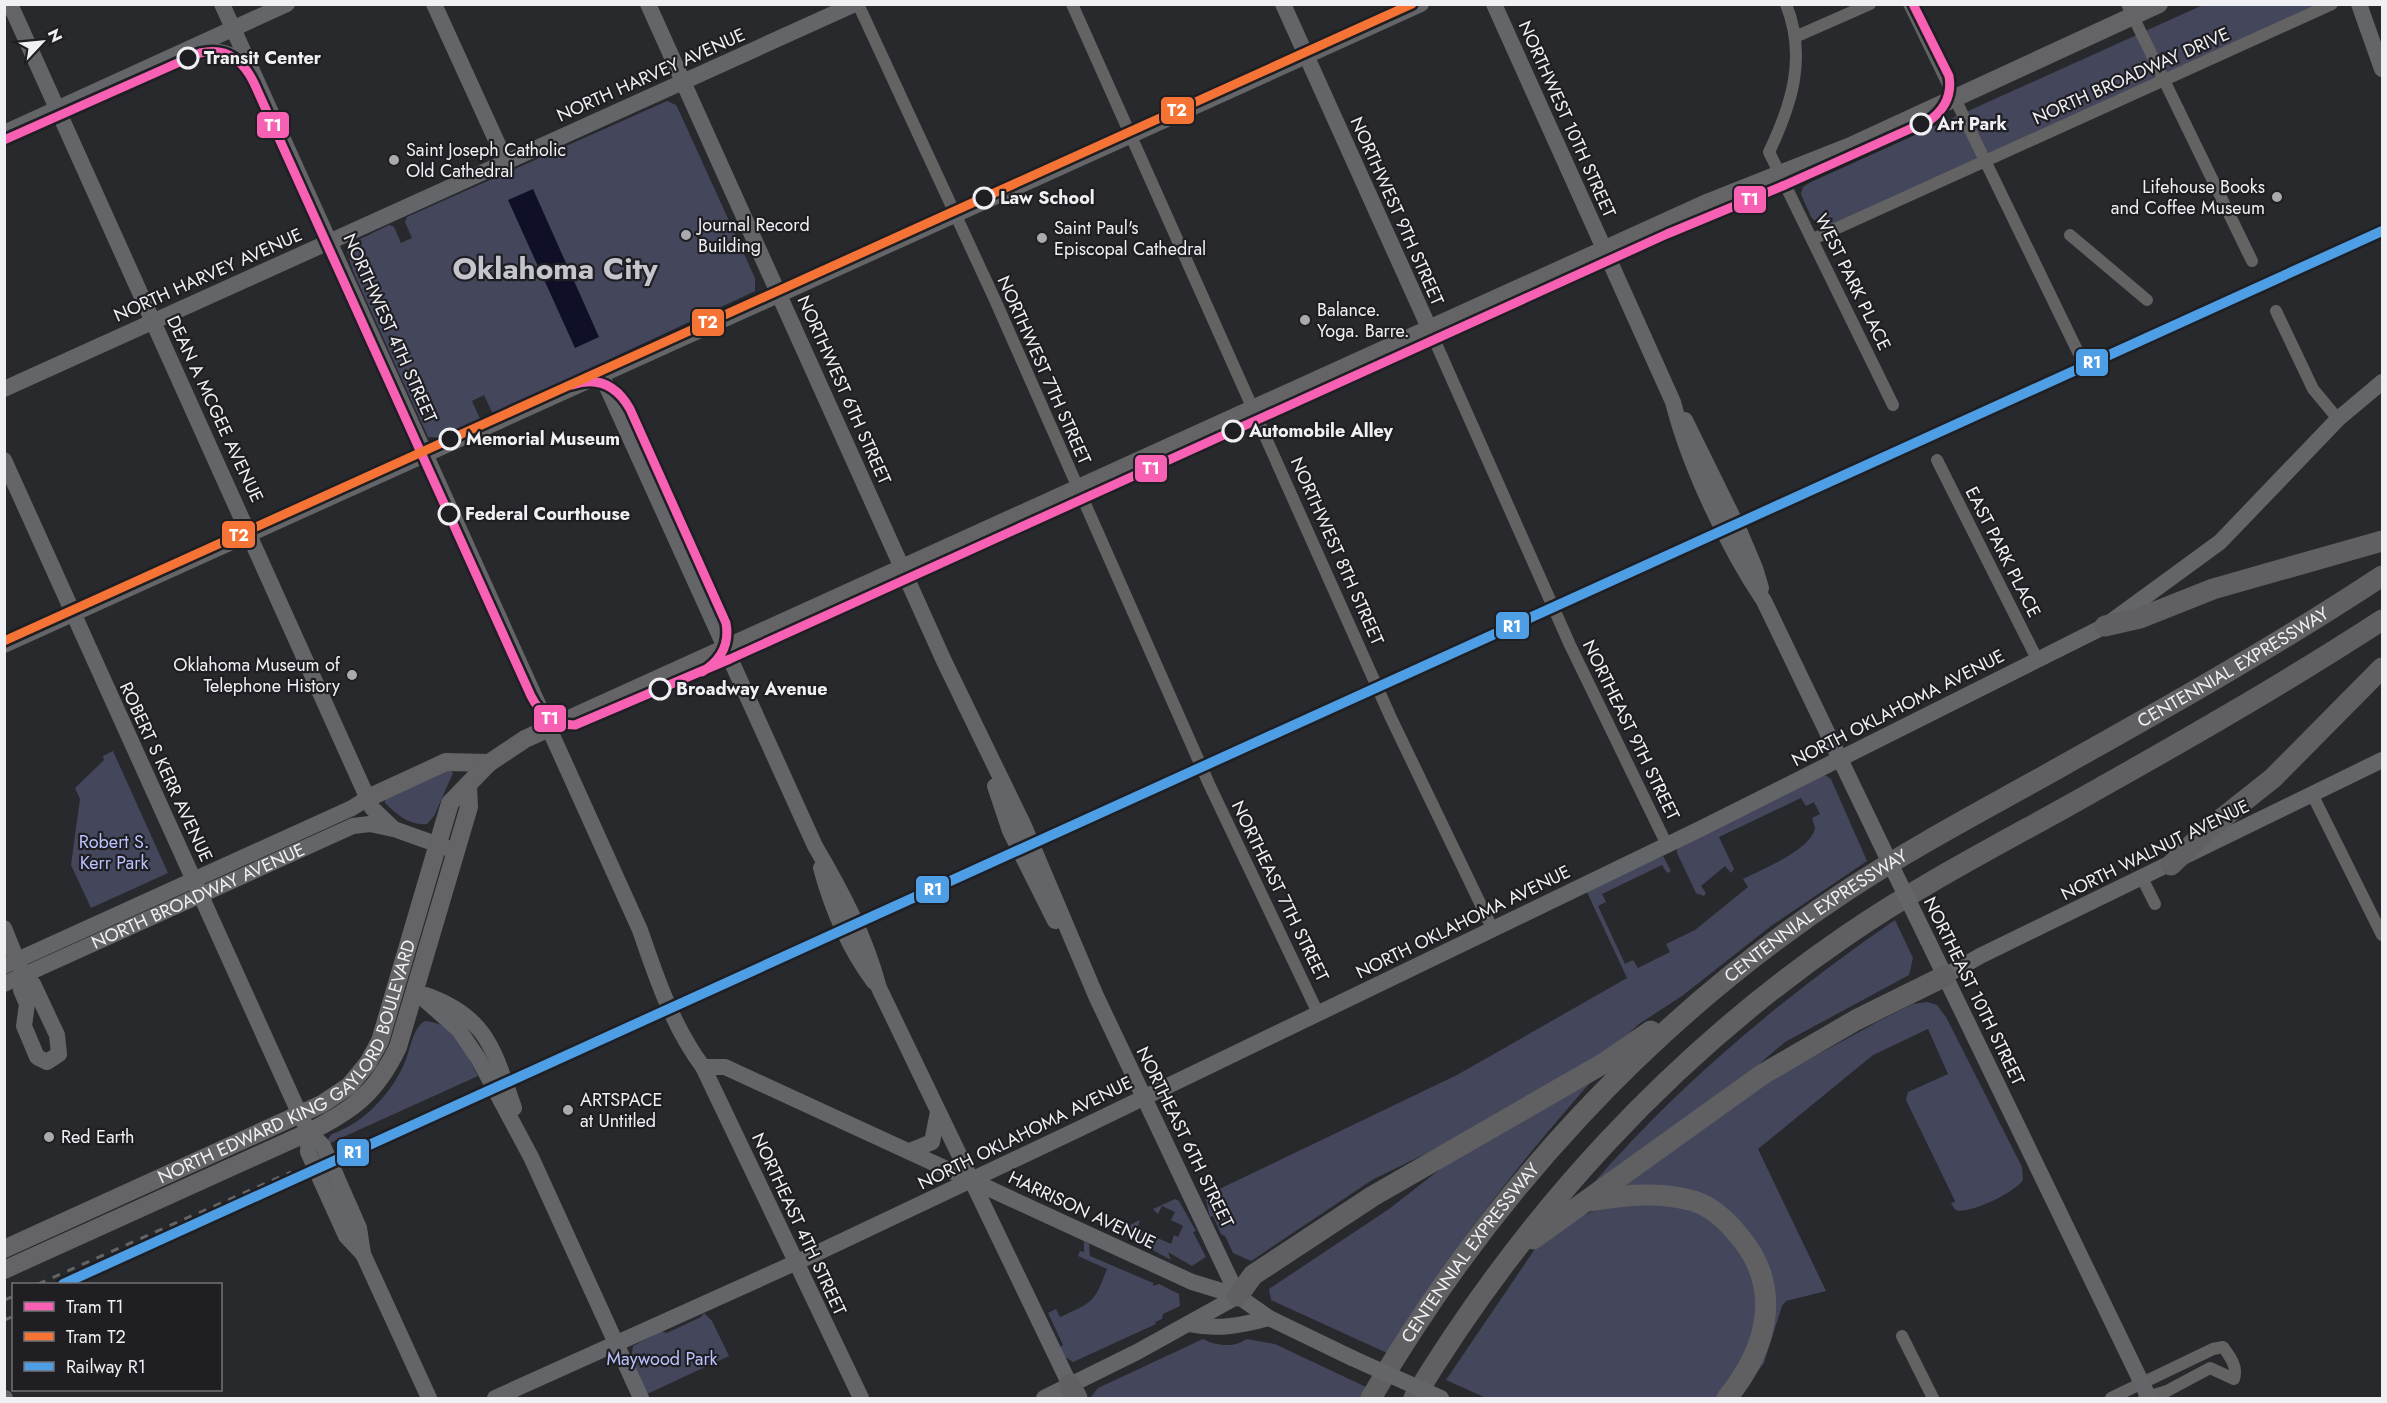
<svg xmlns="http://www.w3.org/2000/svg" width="2387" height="1403" viewBox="0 0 2387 1403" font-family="Jost,sans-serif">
	<rect width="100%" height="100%" fill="#28292c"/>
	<path fill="#44465c" d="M 2203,5 L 2317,5 L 1830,225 L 1818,224 L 1811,217 L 1801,194 L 1803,187 L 1811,182 Z
		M 667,101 L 676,105 L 680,113 L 755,278 L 755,291 L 495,413 L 492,412 L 484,395 L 472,401 L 481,421 L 449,438 L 428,437 L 353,271 L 347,251 L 348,245 L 389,225 L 394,227 L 401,243 L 412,238 L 405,222 L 407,217 Z
		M 113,751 L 168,873 L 91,908 L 71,865 L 80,799 L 75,788 L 104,760 L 103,756 Z
		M 450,770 L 453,773 L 434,816 L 427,824 C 410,826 396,814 385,803 L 385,800 Z
		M 1825,775 L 1831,779 L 1867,861 L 1771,926 L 1682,996 L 1639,1024 L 1605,1055 L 1429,1152 L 1372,1180 L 1251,1261 L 1233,1253 L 1225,1236 L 1221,1234 L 1213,1216 L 1210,1217 L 1205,1196 L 1457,1075 L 1627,978 L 1586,890 L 1663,856 L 1671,871 L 1667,873 L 1662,865 L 1602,894 L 1606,902 L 1598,906 L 1625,964 L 1633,960 L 1638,968 L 1670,952 L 1666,944 L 1695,930 L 1748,887 L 1743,879 C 1761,870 1811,850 1815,828 L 1812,818 L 1820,814 L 1814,802 L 1806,806 L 1801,798 L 1719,837 L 1734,869 L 1731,873 L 1725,866 L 1701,886 L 1706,893 L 1704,896 L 1696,893 L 1677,853 L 1677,847 Z
		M 1895,920 L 1913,958 L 1909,975 L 1785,1042 L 1713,1103 L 1590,1187 C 1680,1083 1782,998 1895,920 Z
		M 1927,1002 L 1937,1005 L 1946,1017 L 2022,1167 L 2023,1180 C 2016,1192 1968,1215 1956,1210 L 1951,1204 L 1955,1201 L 1906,1100 L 1908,1092 L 1948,1074 L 1928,1029 L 1873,1055 L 1758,1149 L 1826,1291 L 1786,1301 L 1782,1306 L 1764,1363 L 1738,1398 L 1766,1345 L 1741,1227 L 1617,1186 L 1740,1097 L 1881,1020 L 1913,1004 Z
		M 425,1021 C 456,1023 466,1053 478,1076 L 330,1143 L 328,1139 L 332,1134 C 364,1123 392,1093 405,1062 C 410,1050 413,1027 425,1021 Z
		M 1597,1075 C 1517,1165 1450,1251 1387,1353 L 1271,1300 L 1269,1289 L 1389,1209 L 1461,1153 Z
		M 1175,1199 L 1179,1201 L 1196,1231 L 1193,1232 L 1206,1257 L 1192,1266 L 1168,1252 L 1171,1260 L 1130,1238 L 1126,1233 L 1126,1227 L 1140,1220 L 1137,1229 L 1171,1244 L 1174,1235 L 1178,1237 L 1183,1226 L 1171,1220 L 1175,1212 L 1162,1206 L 1158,1214 L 1153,1209 Z
		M 1618,1203 L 1686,1206 L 1720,1225 L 1752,1267 L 1759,1309 L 1740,1369 L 1716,1398 L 1486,1398 L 1446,1380 L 1539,1243 L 1577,1217 Z
		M 1084,1241 L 1089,1244 L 1090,1256 L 1153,1283 L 1153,1286 L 1159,1284 L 1179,1294 L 1180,1306 L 1163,1314 L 1162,1319 L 1155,1322 L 1156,1324 L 1073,1362 L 1064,1356 L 1060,1347 L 1063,1345 L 1048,1313 L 1056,1309 L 1060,1317 C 1093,1302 1094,1303 1107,1269 L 1078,1256 L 1080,1251 L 1084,1252 Z
		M 704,1313 L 712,1321 L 729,1356 L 647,1394 L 631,1359 L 633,1346 L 661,1331 L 667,1333 L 701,1317 Z
		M 1203,1339 C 1215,1346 1236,1348 1246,1339 L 1275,1344 L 1366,1387 L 1361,1398 L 1090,1398 L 1098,1388 Z"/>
	<path fill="#0f1028" d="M 533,189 L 599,337 L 575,348 L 508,200 Z"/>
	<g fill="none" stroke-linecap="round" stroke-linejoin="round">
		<path stroke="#636364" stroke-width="12" d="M 858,4 L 995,300 L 1209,784 L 1318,1013
			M 1072,4 L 1391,718 L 1493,930
			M 1786,4 C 1807,57 1792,104 1769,152 L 1893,405
			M 1909,4 L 2078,352
			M 2127,4 L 2252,261
			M 1795,37 L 1870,4
			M 2070,235 L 2147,300
			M 1813,239 L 2332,4
			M 2276,311 L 2313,389 L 2338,419
			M 1430,330 L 1570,645 L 1667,845
			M 1937,460 L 2037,659
			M 2312,794 L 2382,935
			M 2142,878 L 2155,904
			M 1902,1336 L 1933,1398
			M 2111,1398 L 2213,1349 L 2223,1347 C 2230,1357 2238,1366 2234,1379 L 2210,1368 L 2167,1391 L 2144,1398"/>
		<g stroke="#646568" stroke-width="16">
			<path d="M 10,4 L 372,808 L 394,829 L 450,849"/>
			<path d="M 222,4 L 640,930 C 656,977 673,1027 703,1067 L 861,1398"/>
			<path d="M 434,4 L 506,162"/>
			<path d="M 648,4 L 944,661 L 1024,826 L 1096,996 L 1238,1296"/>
			<path d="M 1283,4 L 1430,330"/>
			<path d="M 1494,4 L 1673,402 C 1689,465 1728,548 1764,601 L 1889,861"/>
			<path d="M 2359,4 L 2382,69"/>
			<path d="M 194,52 C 218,49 232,52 249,68"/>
			<path d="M 4,133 L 287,4"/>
			<path d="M 602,376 L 815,846 C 842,892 865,936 879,988 L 1070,1385"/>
			<path d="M 4,389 L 855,4"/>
			<path d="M 1685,420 L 1739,530 L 1755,568 L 1761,588"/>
			<path d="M 4,460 L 300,1115 L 309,1132 L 323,1146 L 359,1228 L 363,1254 L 429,1398"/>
			<path d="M 4,645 L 1421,4"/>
			<path d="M 995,786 L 1010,831 L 1055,921"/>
			<path d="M 821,868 C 832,909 848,947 874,982"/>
			<path d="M 4,928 L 23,975 L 33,984 L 57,1035 L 59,1054 L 47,1062 L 37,1057 L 24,1026 L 27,1004 L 21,990 L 23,975"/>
			<path d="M 1928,941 L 2149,1398"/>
			<path d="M 4,966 L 352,808 L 368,798"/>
			<path d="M 1945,976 L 1980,956 L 2382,760"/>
			<path id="s1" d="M 4,984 L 353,826 L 370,824 L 393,829"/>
			<path d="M 416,992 L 459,1030 L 478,1058 L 531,1157 L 641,1398"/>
			<path d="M 426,995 C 488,1017 494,1051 514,1108"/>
			<path d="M 703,1067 L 725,1067 L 1192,1282 L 1238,1296 L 1269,1318 L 1352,1358"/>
			<path d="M 309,1132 L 308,1152 L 346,1236 L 363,1254"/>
			<path d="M 910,1151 L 932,1142 L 938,1112"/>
			<path d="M 1188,1324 C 1218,1330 1239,1326 1269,1318"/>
			<path d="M 4,1398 L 5,1398"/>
			<path d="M 495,1398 L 817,1253 L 1081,1128 L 1700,829 L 2105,626 L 2220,542 L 2338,419 L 2382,382"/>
			<path d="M 1044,1398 L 1137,1352 L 1238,1296"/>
		</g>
		<g stroke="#646466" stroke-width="18">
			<path d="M 368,798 L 446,762 L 489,763"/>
			<path id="s2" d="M 4,1249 L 322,1104 L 349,1086 L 368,1063 L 380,1041 L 450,803 L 489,763 L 525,739 L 1709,202 L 1853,145 L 2159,4"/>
			<path d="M 4,1270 L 309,1132 C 353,1110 376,1093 398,1047 L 469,807 L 468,786"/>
		</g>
		<g stroke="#606063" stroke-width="21">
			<path d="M 2105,626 L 2140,618 L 2213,589 L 2382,541"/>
			<path d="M 2171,865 L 2205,832 L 2273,778 L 2382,668"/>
			<path d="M 1590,1201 C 1625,1195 1659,1191 1694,1201 C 1713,1207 1728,1222 1740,1237 C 1784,1290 1766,1350 1727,1398"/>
			<path d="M 1533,1239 L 1763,1074 L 1856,1020 L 1945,976"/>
			<path d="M 1238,1296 L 1253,1275 L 1373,1196 L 1606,1062 L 1651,1031"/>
			<path d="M 1070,1385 L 1077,1398"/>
			<path id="s3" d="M 1371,1398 C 1489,1195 1652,1018 1849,889 C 1918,844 1991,806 2062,766 C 2171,705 2279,644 2382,576"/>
			<path d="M 1414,1398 C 1525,1215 1670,1056 1847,935 C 1917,887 1992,848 2066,807 C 2173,747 2279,687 2382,620"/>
		</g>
		<path stroke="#646466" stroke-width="1.5" d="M 572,385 C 598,376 617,386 630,409 L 726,623 C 730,645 720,661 702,672"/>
		<path stroke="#646466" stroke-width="3" stroke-dasharray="8 8" stroke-linecap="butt" d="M 38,1284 L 291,1172
			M 63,1284 L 2382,231
			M 4,1300 L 14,1296
			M 4,1320 L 14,1316"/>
		<path stroke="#646568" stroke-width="16" d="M 1889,861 L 1928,941
			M 1352,1358 L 1441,1398"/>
		<defs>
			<path id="rail-1" d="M 63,1284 L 2382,231"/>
		</defs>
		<use href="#rail-1" stroke="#1e1e23" stroke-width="15"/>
		<use href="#rail-1" stroke="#4d9ee5" stroke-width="10"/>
		<defs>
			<path id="tram-1" d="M 4,140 L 200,53 C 226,47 243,60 254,83 L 531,696 C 540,714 554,725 575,725 L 730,659 L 1667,234 L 1785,185 L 1930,120 C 1945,109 1952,94 1949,76 L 1913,4
				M 572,385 C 598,376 617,386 630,409 L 726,623 C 730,645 720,661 702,672"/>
			<path id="tram-2" d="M 4,641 L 1412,4"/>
		</defs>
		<use href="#tram-1" stroke="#1e1e23" stroke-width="14"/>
		<use href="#tram-2" stroke="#1e1e23" stroke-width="14"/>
		<use href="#tram-1" stroke="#f860b3" stroke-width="9"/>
		<use href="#tram-2" stroke="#f57335" stroke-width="9"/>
	</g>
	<g fill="#1e1e23" stroke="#f0f0f4" stroke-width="3">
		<circle cx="188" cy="58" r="10"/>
		<circle cx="1921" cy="124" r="10"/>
		<circle cx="984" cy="198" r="10"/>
		<circle cx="1233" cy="431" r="10"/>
		<circle cx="450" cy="439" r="10"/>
		<circle cx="449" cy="514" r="10"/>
		<circle cx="660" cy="689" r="10"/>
	</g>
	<g fill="#aaaaae" stroke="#1e1e23" stroke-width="2">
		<circle cx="394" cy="160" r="6"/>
		<circle cx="2277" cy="197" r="6"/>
		<circle cx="686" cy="235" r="6"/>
		<circle cx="1042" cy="238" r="6"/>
		<circle cx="1305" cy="320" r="6"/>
		<circle cx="352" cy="675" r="6"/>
		<circle cx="568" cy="1110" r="6"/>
		<circle cx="49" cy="1137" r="6"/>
	</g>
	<g text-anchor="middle" stroke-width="4.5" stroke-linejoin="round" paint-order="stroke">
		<g font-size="18" font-weight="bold" fill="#f0f0f4" stroke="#1e1e23" text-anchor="start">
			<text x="204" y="64">Transit Center</text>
			<text x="1937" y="130">Art Park</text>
			<text x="1000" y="204">Law School</text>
			<text x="1249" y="437">Automobile Alley</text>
			<text x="466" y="445">Memorial Museum</text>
			<text x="465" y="520">Federal Courthouse</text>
			<text x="676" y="695">Broadway Avenue</text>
		</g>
		<g font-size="18" fill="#f0f0f4" stroke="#1e1e23">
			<text transform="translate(651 75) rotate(-24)" y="6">NORTH HARVEY AVENUE</text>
			<text transform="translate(2131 76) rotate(-24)" y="6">NORTH BROADWAY DRIVE</text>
			<text transform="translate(1567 119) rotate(66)" y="6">NORTHWEST 10TH STREET</text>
			<text transform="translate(1397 211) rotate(66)" y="6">NORTHWEST 9TH STREET</text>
			<text transform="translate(208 275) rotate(-24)" y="6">NORTH HARVEY AVENUE</text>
			<text transform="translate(1853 282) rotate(64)" y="6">WEST PARK PLACE</text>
			<text transform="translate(390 328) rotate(66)" y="6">NORTHWEST 4TH STREET</text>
			<text transform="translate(1044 370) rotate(66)" y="6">NORTHWEST 7TH STREET</text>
			<text transform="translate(844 390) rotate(66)" y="6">NORTHWEST 6TH STREET</text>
			<text transform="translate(215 409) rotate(65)" y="6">DEAN A MCGEE AVENUE</text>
			<text transform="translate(1337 551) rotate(66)" y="6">NORTHWEST 8TH STREET</text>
			<text transform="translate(2003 552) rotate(63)" y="6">EAST PARK PLACE</text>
			<text dy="6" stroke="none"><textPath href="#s3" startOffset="1148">CENTENNIAL EXPRESSWAY</textPath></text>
			<text transform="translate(1898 708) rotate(-27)" y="6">NORTH OKLAHOMA AVENUE</text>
			<text transform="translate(1631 730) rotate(64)" y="6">NORTHEAST 9TH STREET</text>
			<text transform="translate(166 772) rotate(65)" y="6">ROBERT S KERR AVENUE</text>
			<text transform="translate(2155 850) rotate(-26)" y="6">NORTH WALNUT AVENUE</text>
			<text transform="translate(1280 891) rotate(64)" y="6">NORTHEAST 7TH STREET</text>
			<text dy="6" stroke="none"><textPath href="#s1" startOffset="213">NORTH BROADWAY AVENUE</textPath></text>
			<text dy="6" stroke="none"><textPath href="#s3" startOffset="662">CENTENNIAL EXPRESSWAY</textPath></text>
			<text transform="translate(1463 922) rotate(-26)" y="6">NORTH OKLAHOMA AVENUE</text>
			<text transform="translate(1974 991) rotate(64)" y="6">NORTHEAST 10TH STREET</text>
			<text dy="6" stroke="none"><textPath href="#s2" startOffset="356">NORTH EDWARD KING GAYLORD BOULEVARD</textPath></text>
			<text transform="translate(1025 1133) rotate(-26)" y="6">NORTH OKLAHOMA AVENUE</text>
			<text transform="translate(1185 1137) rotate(64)" y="6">NORTHEAST 6TH STREET</text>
			<text transform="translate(1082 1210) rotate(25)" y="6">HARRISON AVENUE</text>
			<text transform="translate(799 1224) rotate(65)" y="6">NORTHEAST 4TH STREET</text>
			<text dy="6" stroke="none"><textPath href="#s3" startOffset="176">CENTENNIAL EXPRESSWAY</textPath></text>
		</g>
		<g font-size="18" fill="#f0f0f4" stroke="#1e1e23" text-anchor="start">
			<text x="406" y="156">Saint Joseph Catholic<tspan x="406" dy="21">Old Cathedral</tspan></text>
			<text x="2265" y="193" text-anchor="end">Lifehouse Books<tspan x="2265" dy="21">and Coffee Museum</tspan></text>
			<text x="698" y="231">Journal Record<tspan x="698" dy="21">Building</tspan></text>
			<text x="1054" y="234">Saint Paul's<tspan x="1054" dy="21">Episcopal Cathedral</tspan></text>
			<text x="1317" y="316">Balance.<tspan x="1317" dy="21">Yoga. Barre.</tspan></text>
			<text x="340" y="671" text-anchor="end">Oklahoma Museum of<tspan x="340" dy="21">Telephone History</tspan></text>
			<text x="580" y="1106">ARTSPACE<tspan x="580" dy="21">at Untitled</tspan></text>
			<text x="61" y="1143">Red Earth</text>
		</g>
		<g font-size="18" fill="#bbc2fe" stroke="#1e1e23">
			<text x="114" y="848">Robert S.<tspan x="114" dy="21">Kerr Park</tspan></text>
			<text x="662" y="1365">Maywood Park</text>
		</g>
		<g font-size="30" font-weight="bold" fill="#c5c6cd" stroke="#1e1e23">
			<text x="555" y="279">Oklahoma City</text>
		</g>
	</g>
	<g stroke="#1e1e23" stroke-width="2">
		<rect x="1160" y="96" width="35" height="29" rx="6" fill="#f57335"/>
		<rect x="256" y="111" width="34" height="28" rx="6" fill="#f860b3"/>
		<rect x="1733" y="185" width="34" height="29" rx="6" fill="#f860b3"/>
		<rect x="691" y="308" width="34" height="29" rx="6" fill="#f57335"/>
		<rect x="2075" y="348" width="34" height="29" rx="6" fill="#4d9ee5"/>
		<rect x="1134" y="454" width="34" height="29" rx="6" fill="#f860b3"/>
		<rect x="221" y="520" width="35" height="29" rx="6" fill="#f57335"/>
		<rect x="1495" y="611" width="35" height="29" rx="6" fill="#4d9ee5"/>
		<rect x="533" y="704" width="34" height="29" rx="6" fill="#f860b3"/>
		<rect x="915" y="875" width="35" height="29" rx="6" fill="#4d9ee5"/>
		<rect x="336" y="1138" width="34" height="29" rx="6" fill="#4d9ee5"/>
	</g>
	<g font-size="16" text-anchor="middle" font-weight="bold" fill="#fff">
		<text x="1177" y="116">T2</text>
		<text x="273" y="131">T1</text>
		<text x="1750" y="205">T1</text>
		<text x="708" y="328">T2</text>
		<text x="2092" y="368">R1</text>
		<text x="1151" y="474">T1</text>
		<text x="239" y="541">T2</text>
		<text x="1512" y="632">R1</text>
		<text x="550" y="724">T1</text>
		<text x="933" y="895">R1</text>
		<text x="353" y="1158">R1</text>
	</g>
	<rect width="2387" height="1403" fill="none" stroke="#f0f0f4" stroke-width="12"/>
	<rect x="12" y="1283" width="210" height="108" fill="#1e1e23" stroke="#727277" stroke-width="1.5"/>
	<rect x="24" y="1302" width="30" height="9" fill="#f860b3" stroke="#727277" stroke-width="1.5"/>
	<text x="66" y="1313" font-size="18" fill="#f0f0f4">Tram T1</text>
	<rect x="24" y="1332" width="30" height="9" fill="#f57335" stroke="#727277" stroke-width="1.5"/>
	<text x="66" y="1343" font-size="18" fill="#f0f0f4">Tram T2</text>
	<rect x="24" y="1362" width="30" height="9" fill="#4d9ee5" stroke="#727277" stroke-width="1.5"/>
	<text x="66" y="1373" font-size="18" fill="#f0f0f4">Railway R1</text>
	<g transform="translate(42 42) rotate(64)" stroke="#1e1e23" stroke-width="4.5" paint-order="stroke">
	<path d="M0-4.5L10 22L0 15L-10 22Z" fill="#f0f0f4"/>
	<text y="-9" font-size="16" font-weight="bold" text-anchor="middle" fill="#f0f0f4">N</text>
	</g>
</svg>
